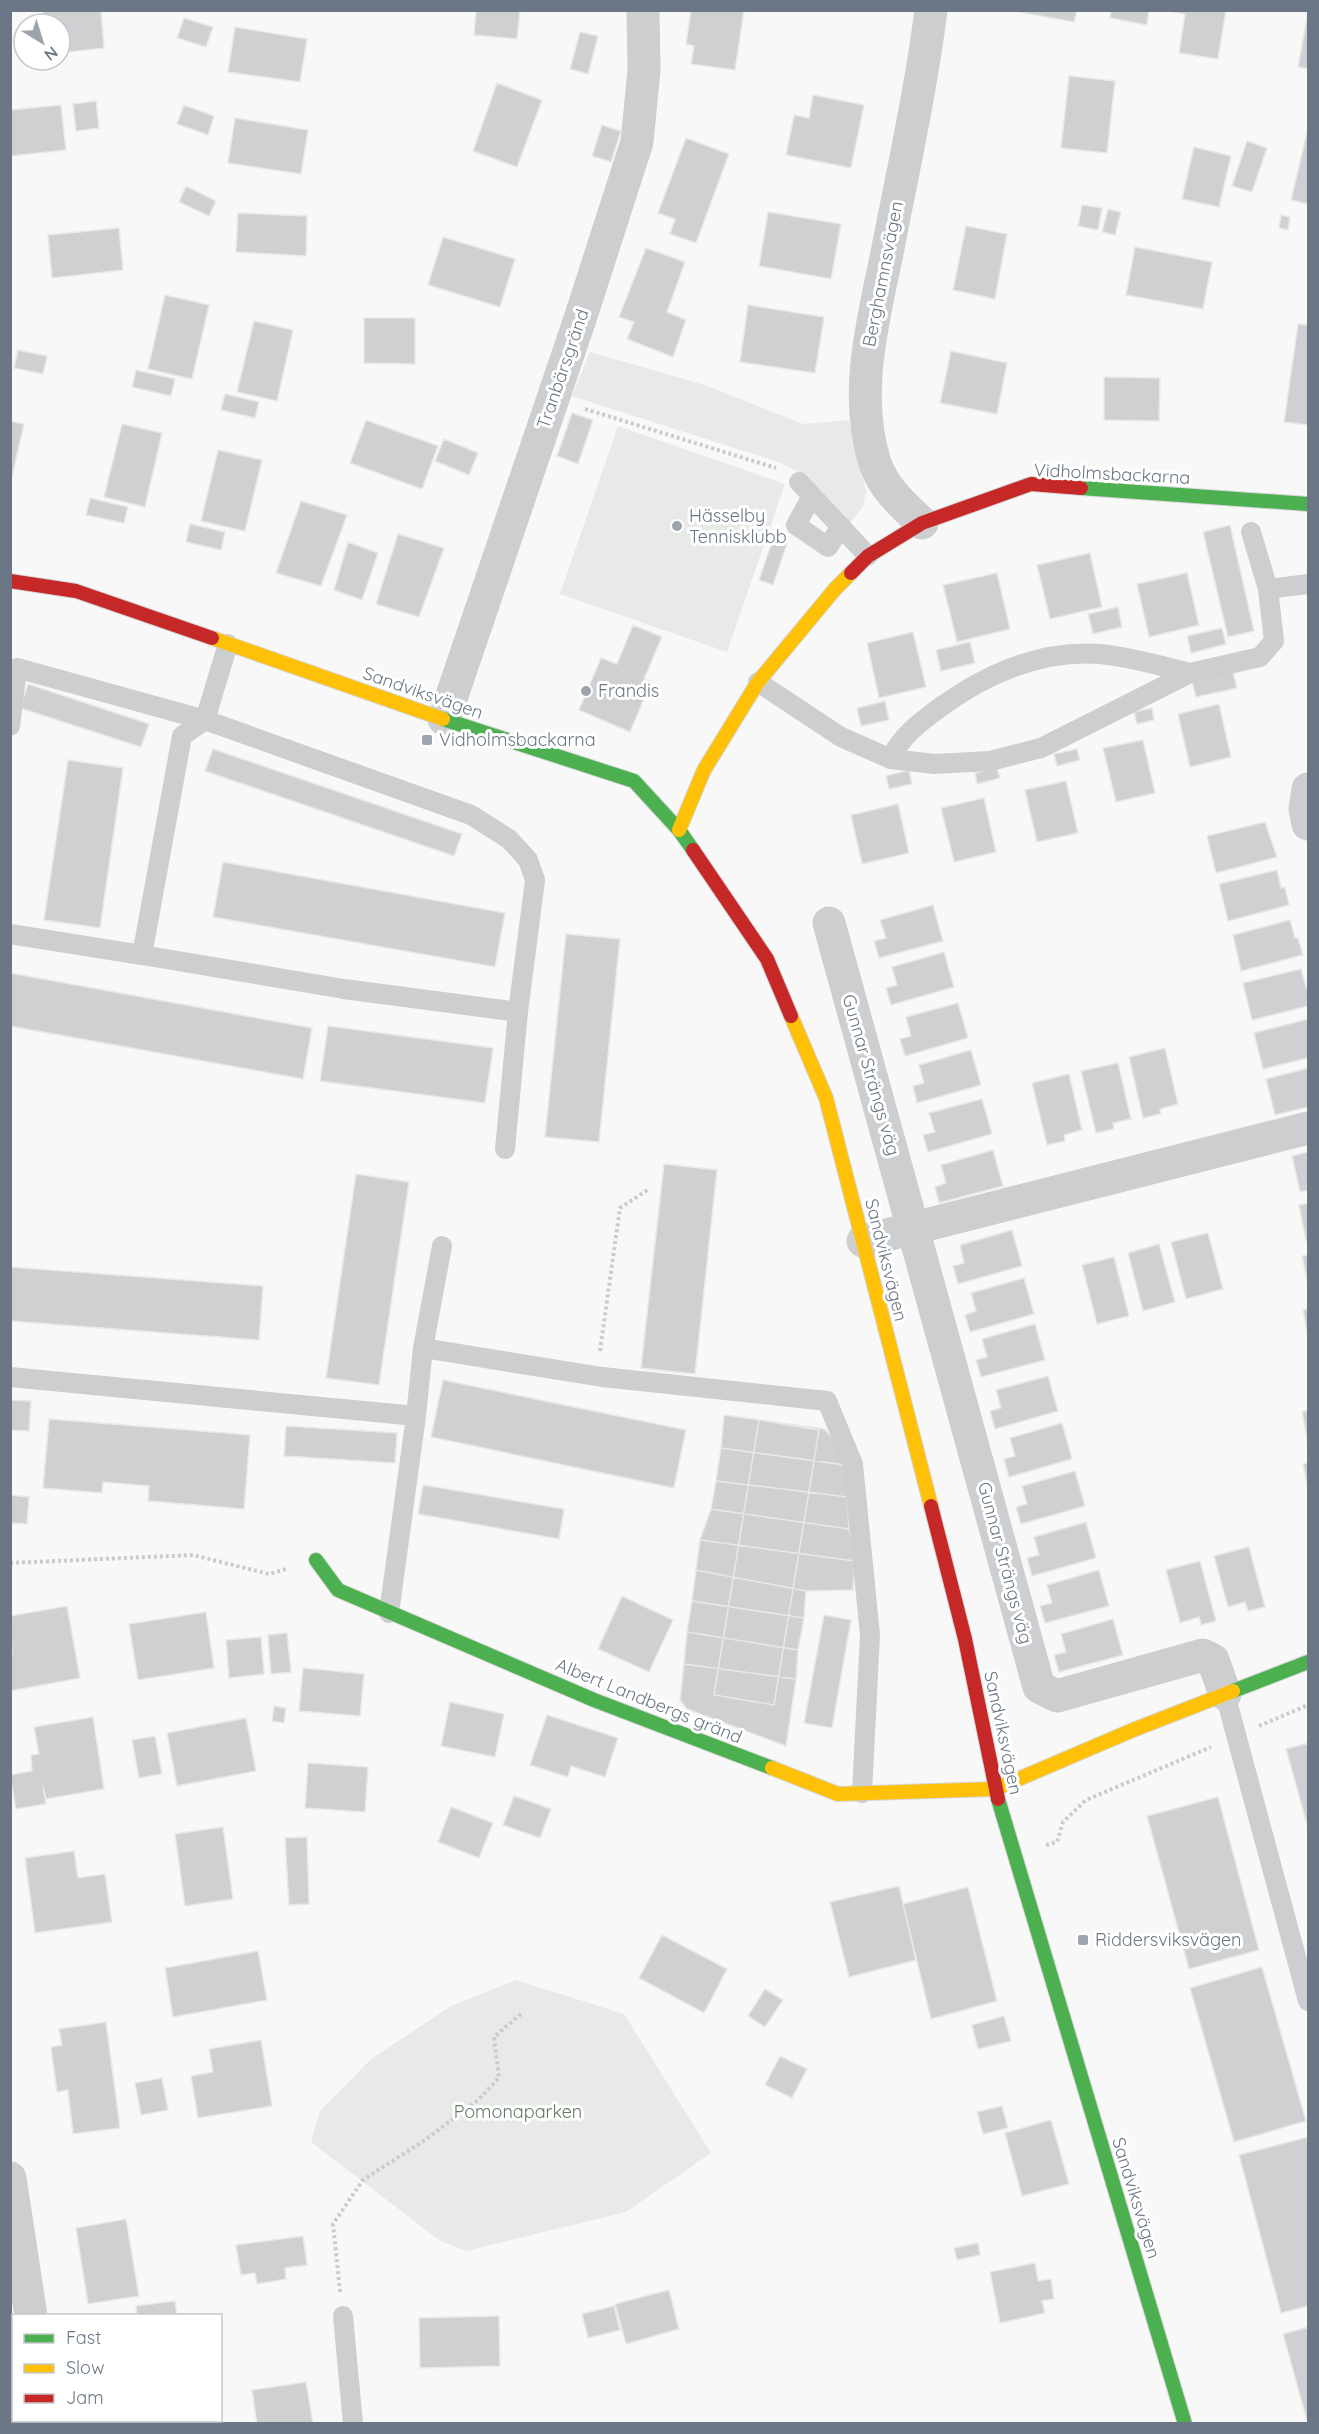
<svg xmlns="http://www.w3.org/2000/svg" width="1319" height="2434" viewBox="0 0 1319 2434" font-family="Quicksand,sans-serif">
	<rect width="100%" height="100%" fill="#f8f8f8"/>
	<path fill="#e7eae6" d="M 590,352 L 708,386 L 803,424 L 849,420 L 866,492 L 863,507 L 850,523 L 805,475 L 778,462 L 572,396 Z
		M 618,426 L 785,484 L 727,652 L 560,594 Z
		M 516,1980 L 624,2014 L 711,2153 L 626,2212 L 466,2251 L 439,2240 L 311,2142 L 320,2111 L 371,2059 L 451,2006 Z"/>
	<path fill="#cfd0d2" stroke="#e8e8e8" stroke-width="1.5" d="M 43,10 L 101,10 L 104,48 L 60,53 L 60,24 L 44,24 Z
		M 476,10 L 520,10 L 517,39 L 474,35 Z
		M 691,10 L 744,10 L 735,70 L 691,64 L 694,46 L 686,44 Z
		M 1008,10 L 1077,10 L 1074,22 Z
		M 1111,10 L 1149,10 L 1147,25 L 1110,18 Z
		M 1161,10 L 1226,10 L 1218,59 L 1179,53 L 1185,14 Z
		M 1308,13 L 1308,69 L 1298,67 Z
		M 184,18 L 213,27 L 206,47 L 177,38 Z
		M 235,27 L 307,39 L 300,82 L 228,72 Z
		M 580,32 L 598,36 L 588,74 L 570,69 Z
		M 1069,76 L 1115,81 L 1107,153 L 1061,148 Z
		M 497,83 L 542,100 L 517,167 L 473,151 Z
		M 813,95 L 864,105 L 851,168 L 786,155 L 794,115 L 809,118 Z
		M 96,101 L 99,128 L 76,131 L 73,104 Z
		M 61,105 L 66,150 L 10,156 L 10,110 Z
		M 184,105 L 214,116 L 208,135 L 177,124 Z
		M 235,118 L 308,130 L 301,174 L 228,163 Z
		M 602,125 L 621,131 L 611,162 L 592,156 Z
		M 1308,128 L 1308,204 L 1291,200 Z
		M 686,138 L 729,154 L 696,243 L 670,234 L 675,219 L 658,213 Z
		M 1247,141 L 1267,148 L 1252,192 L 1232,186 Z
		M 1194,147 L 1231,156 L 1219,207 L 1182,199 Z
		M 186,186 L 216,201 L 209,216 L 179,202 Z
		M 1082,205 L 1102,208 L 1098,230 L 1078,226 Z
		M 1108,209 L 1121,212 L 1115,235 L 1102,232 Z
		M 768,212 L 841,224 L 831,279 L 759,266 Z
		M 238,213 L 307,216 L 306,256 L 236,252 Z
		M 1281,215 L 1290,217 L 1288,230 L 1279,228 Z
		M 966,226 L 1007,234 L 995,299 L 953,290 Z
		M 119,228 L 123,270 L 52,278 L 48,235 Z
		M 443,237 L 515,259 L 500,307 L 428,285 Z
		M 1135,247 L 1212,262 L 1203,309 L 1126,295 Z
		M 646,248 L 685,262 L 667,312 L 686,320 L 673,357 L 627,339 L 634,322 L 619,317 Z
		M 165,295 L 209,305 L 192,379 L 148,369 Z
		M 748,305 L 824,317 L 815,373 L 740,362 Z
		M 364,318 L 415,318 L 415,364 L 364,363 Z
		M 254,321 L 293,330 L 277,401 L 237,392 Z
		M 1298,324 L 1308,325 L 1308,425 L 1284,422 Z
		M 18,350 L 47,356 L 43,374 L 14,368 Z
		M 951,351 L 1007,363 L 997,414 L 940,403 Z
		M 136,370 L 175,379 L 171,396 L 132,387 Z
		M 1104,377 L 1160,378 L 1159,421 L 1104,420 Z
		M 225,394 L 259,402 L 255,418 L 221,410 Z
		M 572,413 L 593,420 L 578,464 L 557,456 Z
		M 366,420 L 438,446 L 422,489 L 350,463 Z
		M 10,421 L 24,424 L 12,477 L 10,476 Z
		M 122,424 L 162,433 L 145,507 L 104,497 Z
		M 444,439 L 478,453 L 469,475 L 435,461 Z
		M 218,450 L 262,460 L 245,531 L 201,521 Z
		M 90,498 L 128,507 L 124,523 L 86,515 Z
		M 301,501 L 347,515 L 321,586 L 276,573 Z
		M 190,524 L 225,532 L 221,550 L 186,542 Z
		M 1230,525 L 1254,631 L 1228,637 L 1203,532 Z
		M 398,534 L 444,548 L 419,617 L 376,604 Z
		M 774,536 L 788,541 L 773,585 L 759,580 Z
		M 348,542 L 378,553 L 362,600 L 334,590 Z
		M 1090,553 L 1102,607 L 1050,619 L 1037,565 Z
		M 997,573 L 1010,629 L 957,642 L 943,585 Z
		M 1187,573 L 1199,625 L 1149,637 L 1137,584 Z
		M 1118,607 L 1122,627 L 1093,634 L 1088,614 Z
		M 633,625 L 662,637 L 644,679 L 651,682 L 630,732 L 579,710 L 601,658 L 617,664 Z
		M 1222,628 L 1226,644 L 1191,653 L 1187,636 Z
		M 913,632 L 926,687 L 879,698 L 867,643 Z
		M 970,642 L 975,663 L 941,671 L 936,650 Z
		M 1233,672 L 1237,688 L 1196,697 L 1192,681 Z
		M 28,684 L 149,724 L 141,747 L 20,708 Z
		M 885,701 L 889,720 L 861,726 L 857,708 Z
		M 1219,704 L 1231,757 L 1190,767 L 1178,714 Z
		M 1152,708 L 1154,720 L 1137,724 L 1134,712 Z
		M 1143,740 L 1155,793 L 1116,802 L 1103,748 Z
		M 213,749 L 462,834 L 454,856 L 205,771 Z
		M 1077,749 L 1080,760 L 1057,766 L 1054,754 Z
		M 68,760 L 123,768 L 100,928 L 44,920 Z
		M 997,768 L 1000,778 L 977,784 L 975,773 Z
		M 909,770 L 912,784 L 889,789 L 886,776 Z
		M 1066,781 L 1078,833 L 1037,842 L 1025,790 Z
		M 984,798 L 996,852 L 954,862 L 941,808 Z
		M 898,804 L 909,853 L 862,864 L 851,815 Z
		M 1265,822 L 1277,857 L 1216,873 L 1207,836 Z
		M 223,862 L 505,913 L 495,967 L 213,917 Z
		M 1277,870 L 1281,888 L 1285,887 L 1289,905 L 1228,921 L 1219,884 Z
		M 933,905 L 943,941 L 879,958 L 874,941 L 886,938 L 880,920 Z
		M 1290,920 L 1295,938 L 1298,938 L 1303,955 L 1241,971 L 1233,935 Z
		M 566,934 L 620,939 L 599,1142 L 545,1137 Z
		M 944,952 L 954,987 L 891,1005 L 886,988 L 897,985 L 892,967 Z
		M 1301,969 L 1306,988 L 1308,987 L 1308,1006 L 1252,1020 L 1243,983 Z
		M 10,973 L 312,1028 L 303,1079 L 10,1026 Z
		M 958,1003 L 968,1038 L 905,1056 L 900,1039 L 911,1036 L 906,1017 Z
		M 1308,1019 L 1308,1058 L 1263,1069 L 1254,1033 Z
		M 328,1026 L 493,1048 L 485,1103 L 320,1081 Z
		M 1165,1048 L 1178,1104 L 1160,1109 L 1161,1114 L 1143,1118 L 1129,1057 Z
		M 971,1050 L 981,1085 L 917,1103 L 913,1086 L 924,1083 L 919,1065 Z
		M 1118,1063 L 1131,1119 L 1113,1123 L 1114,1129 L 1096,1133 L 1081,1071 Z
		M 1308,1068 L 1308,1107 L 1275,1115 L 1266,1079 Z
		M 1069,1074 L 1082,1130 L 1064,1135 L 1065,1141 L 1047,1145 L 1032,1083 Z
		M 982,1099 L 992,1134 L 928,1152 L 923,1135 L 935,1132 L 929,1113 Z
		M 993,1150 L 1003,1186 L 939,1203 L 935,1187 L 946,1183 L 941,1165 Z
		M 1308,1152 L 1308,1190 L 1300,1192 L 1292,1156 Z
		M 664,1164 L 717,1170 L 695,1374 L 641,1368 Z
		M 356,1174 L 409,1182 L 379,1385 L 326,1378 Z
		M 1308,1203 L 1308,1241 L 1306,1241 L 1299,1205 Z
		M 1012,1230 L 1022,1266 L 958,1284 L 953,1266 L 964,1263 L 960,1245 Z
		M 1208,1233 L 1223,1289 L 1186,1299 L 1171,1242 Z
		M 1159,1244 L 1175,1302 L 1143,1311 L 1128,1253 Z
		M 1308,1255 L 1308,1285 L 1302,1256 Z
		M 1114,1257 L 1129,1316 L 1097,1324 L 1082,1265 Z
		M 10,1267 L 263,1286 L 259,1340 L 10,1321 Z
		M 1024,1278 L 1034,1314 L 970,1332 L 965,1315 L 976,1311 L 971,1293 Z
		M 1308,1309 L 1308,1337 L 1303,1310 Z
		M 1035,1324 L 1045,1360 L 981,1377 L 976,1360 L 987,1357 L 982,1339 Z
		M 1048,1376 L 1058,1411 L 995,1429 L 990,1411 L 1001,1408 L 996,1390 Z
		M 443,1380 L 686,1430 L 674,1488 L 431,1437 Z
		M 10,1400 L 31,1401 L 29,1431 L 10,1430 Z
		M 1308,1410 L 1308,1444 L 1302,1412 Z
		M 724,1415 L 824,1429 L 836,1441 L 845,1465 L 721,1448 Z
		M 49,1419 L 250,1435 L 244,1509 L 148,1501 L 149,1486 L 103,1482 L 102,1493 L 43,1488 Z
		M 759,1420 L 819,1430 L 774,1705 L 714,1695 Z
		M 1062,1423 L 1072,1459 L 1009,1477 L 1004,1459 L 1015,1456 L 1010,1438 Z
		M 286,1426 L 397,1433 L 395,1463 L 284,1456 Z
		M 721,1448 L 845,1465 L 847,1497 L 716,1481 Z
		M 1308,1463 L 1308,1489 L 1303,1464 Z
		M 1075,1471 L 1085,1506 L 1021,1524 L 1016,1507 L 1027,1504 L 1022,1486 Z
		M 716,1481 L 847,1497 L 849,1529 L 711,1509 Z
		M 423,1485 L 564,1509 L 559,1539 L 418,1514 Z
		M 10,1495 L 29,1497 L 27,1524 L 10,1523 Z
		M 711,1509 L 849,1529 L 855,1561 L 700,1540 Z
		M 1086,1522 L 1096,1558 L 1032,1576 L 1027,1558 L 1039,1555 L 1034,1537 Z
		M 700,1540 L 855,1561 L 853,1590 L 806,1591 L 696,1570 Z
		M 1249,1547 L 1265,1607 L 1248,1611 L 1245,1602 L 1228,1607 L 1214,1556 Z
		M 1200,1561 L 1216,1621 L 1201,1625 L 1199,1617 L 1180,1623 L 1166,1570 Z
		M 696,1570 L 806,1591 L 804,1618 L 692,1601 Z
		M 1099,1570 L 1109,1606 L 1045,1623 L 1040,1606 L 1052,1603 L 1047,1585 Z
		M 622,1596 L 673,1620 L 649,1672 L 598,1649 Z
		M 692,1601 L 804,1618 L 798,1650 L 687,1632 Z
		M 67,1606 L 80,1678 L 10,1691 L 10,1656 L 12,1655 L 10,1616 Z
		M 206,1612 L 214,1668 L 138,1680 L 129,1624 Z
		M 824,1615 L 851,1620 L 832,1728 L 804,1723 Z
		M 1113,1619 L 1123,1655 L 1059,1672 L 1054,1655 L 1066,1652 L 1061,1634 Z
		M 687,1632 L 798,1650 L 796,1679 L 684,1664 Z
		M 287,1633 L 291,1672 L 271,1674 L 268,1635 Z
		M 261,1637 L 264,1674 L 229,1678 L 226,1640 Z
		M 684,1664 L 796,1679 L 786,1746 L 687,1709 L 680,1700 Z
		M 303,1668 L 364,1674 L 360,1716 L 299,1711 Z
		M 450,1702 L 504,1714 L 495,1757 L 441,1746 Z
		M 274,1706 L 286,1708 L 284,1723 L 272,1721 Z
		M 547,1715 L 618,1738 L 605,1777 L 571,1766 L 568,1777 L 530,1765 Z
		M 93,1717 L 104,1789 L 46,1799 L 43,1787 L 46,1804 L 16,1809 L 10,1775 L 32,1771 L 31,1755 L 39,1754 L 34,1727 Z
		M 246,1718 L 256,1771 L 177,1786 L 167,1733 Z
		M 155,1736 L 162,1774 L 139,1778 L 132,1740 Z
		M 1308,1743 L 1308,1828 L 1286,1749 Z
		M 308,1763 L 368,1767 L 365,1812 L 305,1808 Z
		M 514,1796 L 551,1809 L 540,1838 L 503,1825 Z
		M 1218,1797 L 1259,1950 L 1189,1969 L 1147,1816 Z
		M 451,1807 L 493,1823 L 479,1858 L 438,1842 Z
		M 223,1827 L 233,1899 L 185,1906 L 175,1834 Z
		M 307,1837 L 309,1904 L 289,1905 L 285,1838 Z
		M 74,1851 L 78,1878 L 105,1874 L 112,1922 L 35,1933 L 25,1858 Z
		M 899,1886 L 916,1960 L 849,1977 L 830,1902 Z
		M 968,1887 L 997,2001 L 931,2019 L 903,1904 Z
		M 662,1935 L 727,1969 L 704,2013 L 639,1978 Z
		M 258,1951 L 267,2000 L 173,2017 L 165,1968 Z
		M 1262,1967 L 1306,2121 L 1234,2142 L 1190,1988 Z
		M 765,1989 L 783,2000 L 765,2027 L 748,2016 Z
		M 1004,2016 L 1011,2041 L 978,2049 L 972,2025 Z
		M 106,2022 L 120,2128 L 73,2134 L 68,2090 L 57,2092 L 51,2047 L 62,2045 L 59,2029 Z
		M 261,2040 L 272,2106 L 198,2118 L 191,2076 L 213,2072 L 209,2049 Z
		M 780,2056 L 807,2069 L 792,2098 L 765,2085 Z
		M 162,2078 L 168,2110 L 141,2115 L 135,2083 Z
		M 1002,2106 L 1008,2128 L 983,2134 L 977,2112 Z
		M 1051,2120 L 1069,2184 L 1022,2196 L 1005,2133 Z
		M 1308,2137 L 1308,2306 L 1281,2313 L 1239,2155 Z
		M 126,2219 L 139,2296 L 88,2304 L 76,2228 Z
		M 303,2236 L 307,2265 L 285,2268 L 286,2279 L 257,2284 L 255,2273 L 241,2275 L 236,2245 Z
		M 978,2243 L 980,2255 L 957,2260 L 954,2248 Z
		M 1035,2263 L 1038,2281 L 1051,2279 L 1054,2299 L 1042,2301 L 1045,2313 L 1000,2323 L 990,2272 Z
		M 669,2290 L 679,2329 L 626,2344 L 615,2304 Z
		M 175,2301 L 177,2316 L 137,2316 L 136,2306 Z
		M 614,2306 L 620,2330 L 588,2338 L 582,2314 Z
		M 499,2316 L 500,2366 L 420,2368 L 419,2318 Z
		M 1308,2327 L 1308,2424 L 1283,2334 Z
		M 306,2382 L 313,2424 L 257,2424 L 252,2390 Z"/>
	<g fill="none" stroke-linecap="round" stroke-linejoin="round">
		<defs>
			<path id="fast" d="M 1081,488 L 1308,504
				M 443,719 L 634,781 L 679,830 L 693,850
				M 316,1560 L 338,1590 L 594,1700 L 772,1768
				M 1233,1691 L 1308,1662
				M 998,1799 L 1185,2424"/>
			<path id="slow" d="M 212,638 L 443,719
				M 679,830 L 704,770 L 758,682 L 835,589 L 851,573
				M 791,1016 L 826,1098 L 931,1506
				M 772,1768 L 838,1794 L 995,1789 L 1133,1730 L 1233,1691"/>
			<path id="jam" d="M 851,573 L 868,556 L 922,523 L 1031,484 L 1081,488
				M 10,581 L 76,591 L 212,638
				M 693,850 L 767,959 L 791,1016
				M 931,1506 L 965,1639 L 998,1799"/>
		</defs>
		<use href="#fast" stroke="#d5d6d7" stroke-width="16"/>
		<use href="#slow" stroke="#d5d6d7" stroke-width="16"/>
		<use href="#jam" stroke="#d5d6d7" stroke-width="16"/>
		<path stroke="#cacbcc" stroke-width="4" stroke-dasharray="3 3" stroke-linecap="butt" d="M 585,409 L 776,468
			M 600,1351 L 620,1208 L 649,1189
			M 10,1563 L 193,1555 L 269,1574 L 286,1569
			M 1259,1726 L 1308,1705
			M 1046,1845 L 1057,1842 L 1063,1822 L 1086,1800 L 1211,1747
			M 340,2292 L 333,2224 L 363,2180 L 425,2140 L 478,2100 L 499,2078 L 494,2037 L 522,2013"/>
		<path stroke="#cdcecf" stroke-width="20" d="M 799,482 L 868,556
			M 812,496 L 796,525 L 828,547 L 841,526
			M 1251,532 L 1268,589
			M 1190,673 C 1161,666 1131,657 1100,654 C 1042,650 988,673 942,706 C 923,720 899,737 891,759 L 934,764 L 990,761 L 1041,748 L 1190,673 L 1260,657 L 1274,641 L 1268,589 L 1308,584
			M 758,682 L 841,737 L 891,759
			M 10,726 L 17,668 L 205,720 L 471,815 L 509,839 L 528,860 L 535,880 L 518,1012 L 344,989 L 142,955 L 182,736 L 205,720 L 228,644
			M 10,934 L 142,955
			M 505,1149 L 518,1012
			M 423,1348 L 442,1246
			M 10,1377 L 416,1416 L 423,1348 L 602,1377 L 827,1401 L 853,1464 L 870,1635 L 862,1793
			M 389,1613 L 416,1416
			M 1225,1694 L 1308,2001
			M 343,2316 L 353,2424"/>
		<path stroke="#cdcecf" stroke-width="33" d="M 922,523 C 903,505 884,489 875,463 C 852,390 875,315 889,243 C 904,166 921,89 931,10
			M 444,719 L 580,319 L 637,142 L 644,70 L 643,10
			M 1308,789 L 1305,809 L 1308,824
			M 829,923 L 1039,1687 L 1057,1696 L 1203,1655 L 1213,1660 L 1225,1694
			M 863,1241 L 1308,1128
			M 10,2178 L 31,2316
			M 47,2420 L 48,2424"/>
		<use href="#fast" stroke="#4caf50" stroke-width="14"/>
		<use href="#slow" stroke="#ffc107" stroke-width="14"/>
		<use href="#jam" stroke="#c62828" stroke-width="14"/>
	</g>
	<g fill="#9ca4ae" stroke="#fff" stroke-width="2">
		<circle cx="677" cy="526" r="6"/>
		<circle cx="586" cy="691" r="6"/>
		<rect x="421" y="734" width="12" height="12" rx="3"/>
		<rect x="1077" y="1934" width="12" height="12" rx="3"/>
	</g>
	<g text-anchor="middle" stroke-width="6" stroke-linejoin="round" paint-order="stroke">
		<g font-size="18" fill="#6b7786" stroke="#fff">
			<text transform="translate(883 274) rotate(-79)" y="6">Berghamnsvägen</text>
			<text transform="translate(563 369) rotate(-71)" y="6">Tranbärsgränd</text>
			<text transform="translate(1112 474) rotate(3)" y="6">Vidholmsbackarna</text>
			<text transform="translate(423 693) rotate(19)" y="6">Sandviksvägen</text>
			<text transform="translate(871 1075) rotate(74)" y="6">Gunnar Strängs väg</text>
			<text transform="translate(886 1260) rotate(76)" y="6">Sandviksvägen</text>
			<text transform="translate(1005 1563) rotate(75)" y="6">Gunnar Strängs väg</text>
			<text transform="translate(649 1701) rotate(22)" y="6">Albert Landbergs gränd</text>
			<text transform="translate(1003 1733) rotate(78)" y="6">Sandviksvägen</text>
			<text transform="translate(1136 2198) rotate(73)" y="6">Sandviksvägen</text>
		</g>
		<g font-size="18" fill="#6b7786" stroke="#fff" text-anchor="start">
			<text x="689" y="522">Hässelby<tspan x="689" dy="21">Tennisklubb</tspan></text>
			<text x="598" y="697">Frandis</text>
			<text x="439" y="746">Vidholmsbackarna</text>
			<text x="1095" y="1946">Riddersviksvägen</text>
		</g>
		<g font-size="18" fill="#677865" stroke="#fff">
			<text x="518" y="2118">Pomonaparken</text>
		</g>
	</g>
	<rect width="1319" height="2434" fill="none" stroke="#6b7786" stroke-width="24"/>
	<rect x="12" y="2314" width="210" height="108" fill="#ffffff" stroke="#c4c9cf" stroke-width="1.5"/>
	<rect x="24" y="2334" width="30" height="9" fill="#4caf50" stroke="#c4c9cf" stroke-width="1.5"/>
	<text x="66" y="2344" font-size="18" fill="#6b7786">Fast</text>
	<rect x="24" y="2364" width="30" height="9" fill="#ffc107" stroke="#c4c9cf" stroke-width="1.5"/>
	<text x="66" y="2374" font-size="18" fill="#6b7786">Slow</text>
	<rect x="24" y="2394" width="30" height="9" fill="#c62828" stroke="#c4c9cf" stroke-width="1.5"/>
	<text x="66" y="2404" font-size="18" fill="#6b7786">Jam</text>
	<g transform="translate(42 42) rotate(142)"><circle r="28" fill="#ffffff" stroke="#c4c9cf" stroke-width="1.5"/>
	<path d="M0-4.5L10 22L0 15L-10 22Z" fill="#9ca4ae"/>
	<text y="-9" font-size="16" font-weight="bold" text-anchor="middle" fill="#6b7786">N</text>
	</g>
</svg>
